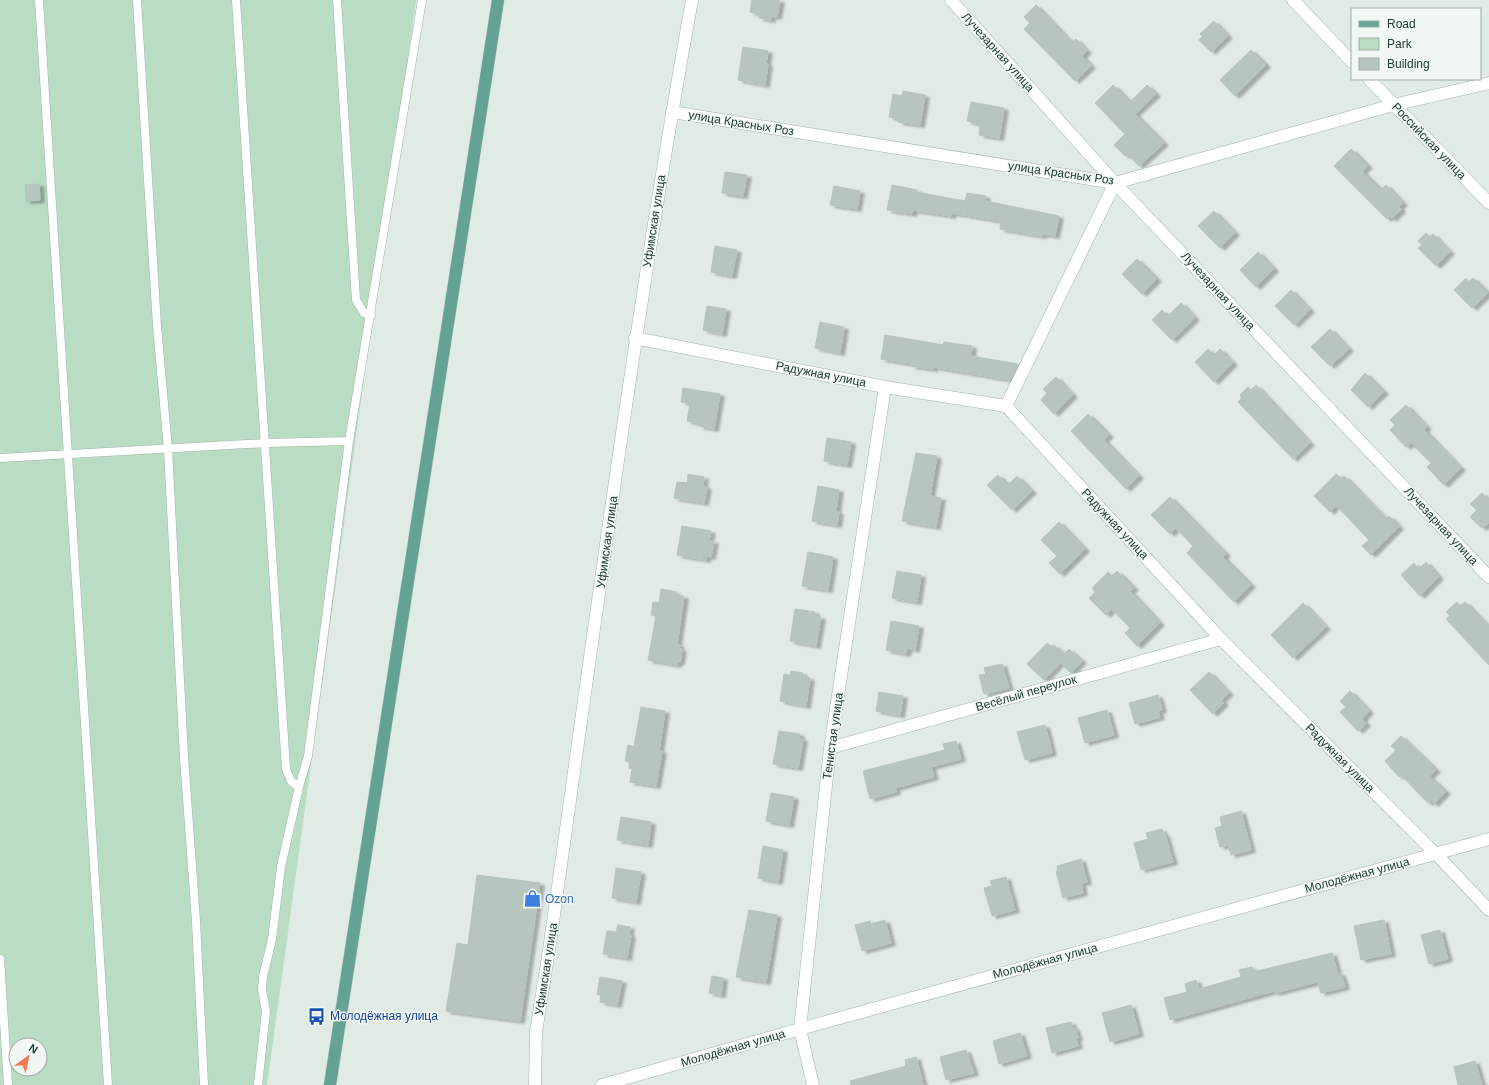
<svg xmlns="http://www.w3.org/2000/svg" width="1489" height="1085" viewBox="0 0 1489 1085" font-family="Helvetica,sans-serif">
	<defs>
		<filter id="shadow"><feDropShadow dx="4.5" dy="2.5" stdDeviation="1" flood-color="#0004"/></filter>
	</defs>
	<rect width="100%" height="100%" fill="#e0ebe6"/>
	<path fill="#b9ddc2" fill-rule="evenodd" d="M 0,0 L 416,0 L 267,1085 L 0,1085 ZM 16,1045 L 40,1045 L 40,1069 L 16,1069 Z"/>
	<path fill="#b6c6bf" stroke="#b3c5bd" filter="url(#shadow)" d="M 752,0 L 780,0 L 777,17 L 771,16 L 771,20 L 759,18 L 759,14 L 750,12 Z
		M 1036,5 L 1072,43 L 1076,39 L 1087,51 L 1082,56 L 1091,66 L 1075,81 L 1024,29 L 1030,23 L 1024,17 Z
		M 1214,21 L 1228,36 L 1211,52 L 1199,40 L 1203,36 L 1200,34 Z
		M 743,47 L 768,51 L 766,63 L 768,64 L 765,85 L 738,80 Z
		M 1251,50 L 1266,65 L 1235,96 L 1220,80 Z
		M 1113,85 L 1130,102 L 1147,85 L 1156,94 L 1135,114 L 1164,143 L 1139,166 L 1127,154 L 1125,156 L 1114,145 L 1125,134 L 1095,103 Z
		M 903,91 L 925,95 L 920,125 L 898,122 L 899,119 L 889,117 L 893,94 L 902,96 Z
		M 971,102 L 1004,108 L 999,138 L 979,135 L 980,124 L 967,121 Z
		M 1351,149 L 1368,166 L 1362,171 L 1381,190 L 1386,185 L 1403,203 L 1399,207 L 1401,210 L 1392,219 L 1390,216 L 1387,219 L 1334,166 Z
		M 725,172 L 747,175 L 743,196 L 722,193 Z
		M 39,184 L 40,200 L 26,201 L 25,185 Z
		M 892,185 L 917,190 L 916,192 L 965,201 L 967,193 L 986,196 L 985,201 L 1059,216 L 1055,236 L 1043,234 L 1042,236 L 1000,229 L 1001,221 L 952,213 L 951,216 L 913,210 L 912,214 L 887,210 Z
		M 834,186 L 860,191 L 857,209 L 830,205 Z
		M 1214,211 L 1235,233 L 1220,248 L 1198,226 Z
		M 1426,233 L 1430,237 L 1433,234 L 1450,252 L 1436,266 L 1418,248 L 1422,245 L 1418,241 Z
		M 715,246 L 737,250 L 732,276 L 711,272 Z
		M 1258,252 L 1274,269 L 1256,287 L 1240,270 Z
		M 1137,259 L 1157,279 L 1142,294 L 1122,274 Z
		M 1466,278 L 1469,282 L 1473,278 L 1488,293 L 1472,308 L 1454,290 Z
		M 1291,290 L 1310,310 L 1294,325 L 1275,306 Z
		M 1181,303 L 1195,318 L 1172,340 L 1152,320 L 1162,310 L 1168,316 Z
		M 707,306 L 726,309 L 722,334 L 703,330 Z
		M 820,322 L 844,327 L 840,353 L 815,348 Z
		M 1330,329 L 1349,349 L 1330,366 L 1311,347 Z
		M 885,335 L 943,345 L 944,342 L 972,346 L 971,356 L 1018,364 L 1010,380 L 934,367 L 933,369 L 911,366 L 912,364 L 881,359 Z
		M 1208,349 L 1214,355 L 1220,349 L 1233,363 L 1214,382 L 1195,362 Z
		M 1365,373 L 1384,392 L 1368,407 L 1351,390 Z
		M 1056,377 L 1073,395 L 1054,414 L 1041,400 L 1047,393 L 1043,389 Z
		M 1256,385 L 1310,443 L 1293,459 L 1238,402 L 1242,398 L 1240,395 L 1248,387 L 1251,390 Z
		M 683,388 L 720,394 L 714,429 L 699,426 L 700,423 L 687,421 L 690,403 L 681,402 Z
		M 1406,405 L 1427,427 L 1424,430 L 1461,468 L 1444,485 L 1427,467 L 1431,463 L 1411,443 L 1406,447 L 1390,430 L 1395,425 L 1390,420 Z
		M 1088,414 L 1109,435 L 1104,440 L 1139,476 L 1126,489 L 1071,431 Z
		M 827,438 L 851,442 L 847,465 L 824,461 Z
		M 916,453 L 937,456 L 930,496 L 941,498 L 936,527 L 902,521 Z
		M 688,474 L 704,477 L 703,486 L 707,487 L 704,503 L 674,498 L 677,482 L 687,483 Z
		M 1336,474 L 1341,479 L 1344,476 L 1386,519 L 1389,516 L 1399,527 L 1371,555 L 1362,546 L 1369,540 L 1336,505 L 1330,512 L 1314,496 Z
		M 998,475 L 1008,485 L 1017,476 L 1032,491 L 1012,510 L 987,485 Z
		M 818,486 L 839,490 L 836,511 L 839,512 L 837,525 L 812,521 Z
		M 1482,493 L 1488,500 L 1489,499 L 1489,523 L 1482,528 L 1470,517 L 1477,510 L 1470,504 Z
		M 1170,497 L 1226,554 L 1223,557 L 1251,585 L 1234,602 L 1187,553 L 1193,546 L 1176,528 L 1170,534 L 1151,515 Z
		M 1059,522 L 1085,549 L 1060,574 L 1049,563 L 1057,556 L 1041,540 Z
		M 682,526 L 711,531 L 709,541 L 714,541 L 711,557 L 707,556 L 706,560 L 677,555 Z
		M 808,552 L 833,557 L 828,590 L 802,586 Z
		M 1426,562 L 1439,577 L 1420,596 L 1401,575 L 1414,563 L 1419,569 Z
		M 897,571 L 921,575 L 917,602 L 892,598 Z
		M 1117,571 L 1134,588 L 1130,591 L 1160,623 L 1137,646 L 1125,633 L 1130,628 L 1112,609 L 1106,615 L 1089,598 L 1095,592 L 1092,588 L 1108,572 L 1112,576 Z
		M 661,589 L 676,592 L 675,595 L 684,596 L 677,644 L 680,645 L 679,649 L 682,649 L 680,662 L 677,662 L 677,665 L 648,660 L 656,616 L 651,615 L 653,602 L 659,603 Z
		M 1457,602 L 1460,606 L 1465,602 L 1489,627 L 1489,665 L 1446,619 L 1450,616 L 1446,612 Z
		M 1303,603 L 1326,627 L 1293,658 L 1271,635 Z
		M 795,609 L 815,612 L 814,616 L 821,617 L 816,646 L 790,641 Z
		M 891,621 L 919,626 L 915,650 L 908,648 L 906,654 L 886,650 Z
		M 1047,643 L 1052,647 L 1054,645 L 1064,654 L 1069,649 L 1082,661 L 1071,673 L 1060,663 L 1044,680 L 1027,664 Z
		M 1002,664 L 1009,688 L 984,694 L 979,675 L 986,674 L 984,668 Z
		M 791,671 L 803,673 L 802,677 L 810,678 L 806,706 L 780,701 L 784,674 L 790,675 Z
		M 1209,672 L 1229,693 L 1221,700 L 1224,703 L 1213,714 L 1190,690 Z
		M 1350,691 L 1369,711 L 1362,719 L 1366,724 L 1358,731 L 1340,712 L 1346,707 L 1340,701 Z
		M 879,692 L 903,696 L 900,715 L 876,711 Z
		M 1158,695 L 1162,710 L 1158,711 L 1160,717 L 1135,724 L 1129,703 Z
		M 641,707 L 665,711 L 659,751 L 662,751 L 656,786 L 630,782 L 632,769 L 629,768 L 630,762 L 625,761 L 628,745 L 634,747 Z
		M 1107,710 L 1114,735 L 1085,743 L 1078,718 Z
		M 1045,725 L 1052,753 L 1025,760 L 1017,732 Z
		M 779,731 L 800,734 L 799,738 L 803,739 L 798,768 L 773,764 Z
		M 1401,736 L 1436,770 L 1429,776 L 1446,792 L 1434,804 L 1431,801 L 1428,803 L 1401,775 L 1399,777 L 1385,761 L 1396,750 L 1391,746 Z
		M 956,741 L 961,759 L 931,767 L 934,777 L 895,788 L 896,792 L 870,799 L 863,771 L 945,750 L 943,744 Z
		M 771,793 L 794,797 L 789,825 L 766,821 Z
		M 1241,811 L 1251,850 L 1231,855 L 1228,845 L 1220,847 L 1215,828 L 1222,826 L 1220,817 Z
		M 621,817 L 651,822 L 648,845 L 617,840 Z
		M 1162,829 L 1163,834 L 1165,834 L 1173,862 L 1141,870 L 1134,843 L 1148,839 L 1146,833 Z
		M 763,846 L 783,850 L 778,882 L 758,878 Z
		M 1081,859 L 1087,882 L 1081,883 L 1083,893 L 1063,898 L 1056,871 L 1058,871 L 1057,866 Z
		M 616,868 L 641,872 L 636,902 L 612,898 Z
		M 477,875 L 540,883 L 520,1021 L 446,1011 L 457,943 L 468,945 Z
		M 1006,877 L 1015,910 L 992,916 L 984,888 L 992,886 L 990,881 Z
		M 749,910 L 777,915 L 766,982 L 736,977 Z
		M 885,920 L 891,943 L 862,951 L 855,925 L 870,921 L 871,924 Z
		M 1384,920 L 1391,954 L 1361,960 L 1354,926 Z
		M 618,925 L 630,927 L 629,934 L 631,935 L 627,958 L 603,954 L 607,931 L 616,932 Z
		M 1440,930 L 1448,959 L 1429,964 L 1421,935 Z
		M 1332,953 L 1338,974 L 1341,973 L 1345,987 L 1321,993 L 1317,982 L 1275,993 L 1274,991 L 1170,1020 L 1164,998 L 1187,992 L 1185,984 L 1196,980 L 1199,989 L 1241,977 L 1239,970 L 1252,967 L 1253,972 Z
		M 712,976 L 723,978 L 721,995 L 709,993 Z
		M 600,977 L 622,981 L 617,1005 L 600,1002 L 601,995 L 597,994 Z
		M 1131,1005 L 1139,1034 L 1110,1042 L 1102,1013 Z
		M 1071,1022 L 1073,1028 L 1075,1028 L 1078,1038 L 1076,1039 L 1078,1046 L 1052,1053 L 1046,1028 Z
		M 1020,1033 L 1027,1056 L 999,1064 L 993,1041 Z
		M 966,1050 L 974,1073 L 946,1080 L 940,1057 Z
		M 916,1057 L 923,1085 L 851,1085 L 850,1081 L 906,1066 L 905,1060 Z
		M 1475,1061 L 1482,1085 L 1458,1085 L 1454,1067 Z"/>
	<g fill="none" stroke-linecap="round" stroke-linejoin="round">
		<defs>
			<path id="service" d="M 39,0 L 108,1085
				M 137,0 L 157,326 L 168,449 L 184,757 L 196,921 L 204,1085
				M 236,0 L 286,769 L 291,781 L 299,787
				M 337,0 L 356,300 L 364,313 L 371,316
				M 0,458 L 266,443 L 349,441
				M 0,959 L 8,1085
				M 258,1085 L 266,1011 L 262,990 L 263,977 L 272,939 L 281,867 L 299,787 L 308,756 L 349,441 L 422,0"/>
			<path id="minor" d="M 951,0 L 1115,183 L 1489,577
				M 672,112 L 1115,183 L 1393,105 L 1489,83
				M 635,338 L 885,387 L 1006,406 L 1221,639 L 1436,854 L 1489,910
				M 1006,406 L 1115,183
				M 830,748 L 1221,639
				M 535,1085 L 536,1032 L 549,950 C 594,633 635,315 692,0
				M 813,1085 L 800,1029 L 830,748 L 885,387"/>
			<path id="tertiary" d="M 602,1085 L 800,1029 L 1489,839"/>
			<path id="secondary" d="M 1293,0 L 1352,62
				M 1369,79 L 1489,203"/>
			<path id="primary" d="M 330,1085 L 498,0"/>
		</defs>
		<use href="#service" stroke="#a3b3ad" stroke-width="9"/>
		<use href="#minor" stroke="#a3b3ad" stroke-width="13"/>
		<use href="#tertiary" stroke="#a3b3ad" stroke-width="13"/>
		<use href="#secondary" stroke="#9fb7ae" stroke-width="13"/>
		<use href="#primary" stroke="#c1c8c6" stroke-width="13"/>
		<use href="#service" stroke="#fff" stroke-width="8"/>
		<use href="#minor" stroke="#fff" stroke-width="12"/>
		<use href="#tertiary" stroke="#fff" stroke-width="12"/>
		<use href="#secondary" stroke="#fff" stroke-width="12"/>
		<use href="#primary" stroke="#64a291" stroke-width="12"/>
	</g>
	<defs>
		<symbol id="shop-bare" viewBox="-9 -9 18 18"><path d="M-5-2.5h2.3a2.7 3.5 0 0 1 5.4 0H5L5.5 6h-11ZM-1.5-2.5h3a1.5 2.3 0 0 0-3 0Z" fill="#3f7fe0" stroke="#f1f8f4" stroke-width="2.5" paint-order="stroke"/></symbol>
		<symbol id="bus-bare" viewBox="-9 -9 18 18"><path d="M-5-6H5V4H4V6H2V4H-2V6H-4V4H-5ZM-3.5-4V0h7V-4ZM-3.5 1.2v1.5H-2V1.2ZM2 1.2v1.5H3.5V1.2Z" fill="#1a4fb4" stroke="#f1f8f4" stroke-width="2.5" paint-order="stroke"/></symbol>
	</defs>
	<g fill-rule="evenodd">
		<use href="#shop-bare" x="520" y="886" width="25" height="25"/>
		<use href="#bus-bare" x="304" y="1004" width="25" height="25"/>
	</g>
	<g text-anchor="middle" stroke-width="3" stroke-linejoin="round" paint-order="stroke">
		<g font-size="12" fill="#213c34" stroke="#f1f8f4">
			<text transform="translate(998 52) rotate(48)" y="4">Лучезарная улица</text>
			<text transform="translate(741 123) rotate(9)" y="4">улица Красных Роз</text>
			<text transform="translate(1429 141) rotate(46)" y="4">Российская улица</text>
			<text transform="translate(1061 173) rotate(8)" y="4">улица Красных Роз</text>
			<text transform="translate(654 221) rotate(-81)" y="4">Уфимская улица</text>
			<text transform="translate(1218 291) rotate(47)" y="4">Лучезарная улица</text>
			<text transform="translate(821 374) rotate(11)" y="4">Радужная улица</text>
			<text transform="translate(1115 524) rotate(47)" y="4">Радужная улица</text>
			<text transform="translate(1441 526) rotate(47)" y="4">Лучезарная улица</text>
			<text transform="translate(607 542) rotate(-82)" y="4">Уфимская улица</text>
			<text transform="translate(1026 693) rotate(-16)" y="4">Весёлый переулок</text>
			<text transform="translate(833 736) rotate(-82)" y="4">Тенистая улица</text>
			<text transform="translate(1340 758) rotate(45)" y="4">Радужная улица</text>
			<text transform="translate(1357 875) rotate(-15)" y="4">Молодёжная улица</text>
			<text transform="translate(1045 961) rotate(-15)" y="4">Молодёжная улица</text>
			<text transform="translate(546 969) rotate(-81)" y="4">Уфимская улица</text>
			<text transform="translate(733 1048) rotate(-16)" y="4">Молодёжная улица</text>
		</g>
		<g font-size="12" fill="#366cbe" stroke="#f1f8f4" text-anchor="start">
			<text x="545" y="903">Ozon</text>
		</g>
		<g font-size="12" fill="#164399" stroke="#f1f8f4" text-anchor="start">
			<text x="330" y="1020">Молодёжная улица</text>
		</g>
	</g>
	<rect x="1351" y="8" width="130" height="72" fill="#f1f8f4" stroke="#9eada7"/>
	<rect x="1359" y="21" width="20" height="6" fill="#64a291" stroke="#9eada7"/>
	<text x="1387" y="28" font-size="12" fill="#213c34">Road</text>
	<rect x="1359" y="38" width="20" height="12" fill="#b9ddc2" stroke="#9eada7"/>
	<text x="1387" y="48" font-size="12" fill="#213c34">Park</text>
	<rect x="1359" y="58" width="20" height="12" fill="#b6c6bf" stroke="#9eada7"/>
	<text x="1387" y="68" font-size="12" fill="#213c34">Building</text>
	<g transform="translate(28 1057) rotate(33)"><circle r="19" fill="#f1f8f4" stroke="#9eada7"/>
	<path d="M0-3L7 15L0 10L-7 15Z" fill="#f37b57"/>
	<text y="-6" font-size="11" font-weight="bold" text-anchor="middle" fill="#213c34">N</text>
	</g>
</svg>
